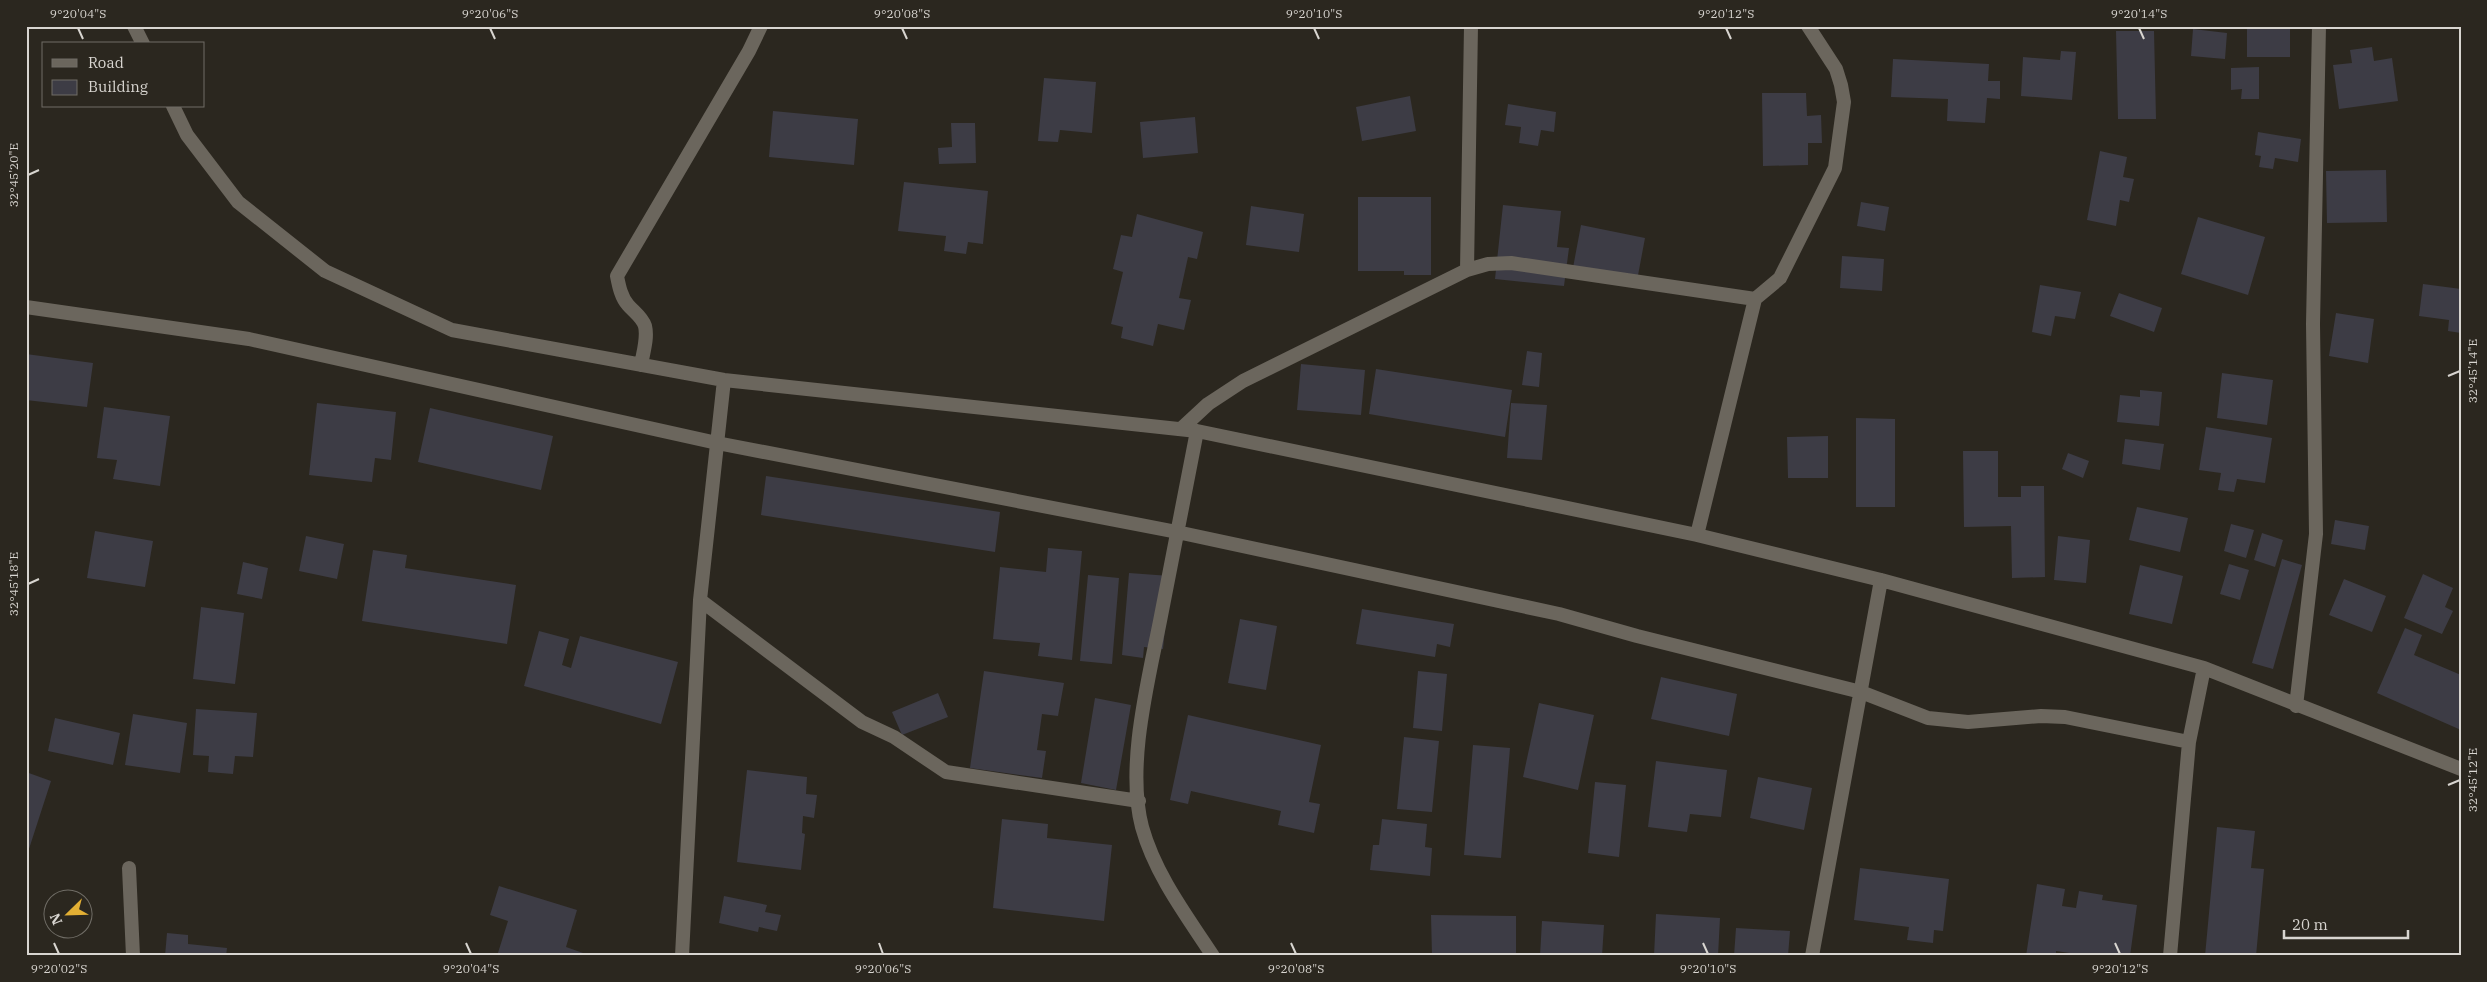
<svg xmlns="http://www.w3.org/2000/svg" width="2487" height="982" viewBox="0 0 2487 982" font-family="'IBM Plex Serif',serif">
	<rect width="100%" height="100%" fill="#2b271f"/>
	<path fill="#3d3c45" d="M 2193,29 L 2227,33 L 2225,59 L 2191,56 Z
		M 2247,29 L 2290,29 L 2290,57 L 2247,57 Z
		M 2116,31 L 2154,31 L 2156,119 L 2118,119 Z
		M 2372,47 L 2374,61 L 2392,58 L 2398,101 L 2339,109 L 2333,65 L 2352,63 L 2350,50 Z
		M 2061,51 L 2076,52 L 2072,100 L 2021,96 L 2023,57 L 2060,60 Z
		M 1893,59 L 1989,64 L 1988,81 L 2000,81 L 2000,99 L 1987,98 L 1985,123 L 1947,121 L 1948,99 L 1891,97 Z
		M 2259,67 L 2259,99 L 2241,99 L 2242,89 L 2231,90 L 2231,68 Z
		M 1044,78 L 1096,82 L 1092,133 L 1060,130 L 1058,142 L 1038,141 Z
		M 1762,93 L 1806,93 L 1807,116 L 1821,115 L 1822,143 L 1808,143 L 1808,165 L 1763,166 Z
		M 1410,96 L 1416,131 L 1362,141 L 1356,107 Z
		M 1508,104 L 1556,112 L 1554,132 L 1541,130 L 1538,146 L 1519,143 L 1521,127 L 1505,125 Z
		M 773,111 L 858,119 L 854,165 L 769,157 Z
		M 1195,117 L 1198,153 L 1143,158 L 1140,122 Z
		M 951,123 L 975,123 L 976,163 L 939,164 L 938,148 L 952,147 Z
		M 2258,132 L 2301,139 L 2298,162 L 2275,158 L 2273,169 L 2259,167 L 2261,156 L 2255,155 Z
		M 2100,151 L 2127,157 L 2123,177 L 2134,179 L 2129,202 L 2120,200 L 2116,226 L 2087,220 Z
		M 2386,170 L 2387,222 L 2327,223 L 2326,171 Z
		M 904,182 L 988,191 L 983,244 L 968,242 L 966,254 L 944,251 L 946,236 L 898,231 Z
		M 1358,197 L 1431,197 L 1431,275 L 1404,275 L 1404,271 L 1358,271 Z
		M 1861,202 L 1889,207 L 1885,231 L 1857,226 Z
		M 1503,205 L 1561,211 L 1557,247 L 1569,248 L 1564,286 L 1495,279 Z
		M 1251,206 L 1304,214 L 1299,252 L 1246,245 Z
		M 1137,214 L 1203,232 L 1197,259 L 1188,257 L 1179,298 L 1191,300 L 1184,330 L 1158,324 L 1153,346 L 1121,338 L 1123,327 L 1111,324 L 1123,272 L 1113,269 L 1121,235 L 1132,237 Z
		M 2198,217 L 2265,237 L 2248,295 L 2181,274 Z
		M 1581,225 L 1645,238 L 1636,286 L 1572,273 Z
		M 1842,256 L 1884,259 L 1882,291 L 1840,288 Z
		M 2423,284 L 2461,289 L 2461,333 L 2448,331 L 2449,320 L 2419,316 Z
		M 2040,285 L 2081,292 L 2075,319 L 2055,316 L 2051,336 L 2032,332 Z
		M 2119,293 L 2162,308 L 2154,332 L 2110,316 Z
		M 2336,313 L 2374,319 L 2368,363 L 2329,356 Z
		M 1527,351 L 1542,353 L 1539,387 L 1522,385 Z
		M 26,354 L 93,363 L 87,407 L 26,400 Z
		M 1301,364 L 1365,370 L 1361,415 L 1297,410 Z
		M 1376,369 L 1512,390 L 1505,437 L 1369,414 Z
		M 2222,373 L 2273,380 L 2267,425 L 2217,418 Z
		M 2140,390 L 2162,392 L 2159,426 L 2117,422 L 2120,395 L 2140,397 Z
		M 317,403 L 396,412 L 391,460 L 375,458 L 372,482 L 309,475 Z
		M 1511,403 L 1547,405 L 1542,460 L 1507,458 Z
		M 104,407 L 170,416 L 160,486 L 113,479 L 117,460 L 97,458 Z
		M 430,408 L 553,436 L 541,490 L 418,462 Z
		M 1856,418 L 1895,419 L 1895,507 L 1856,507 Z
		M 2206,427 L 2272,438 L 2265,483 L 2237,479 L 2234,492 L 2218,490 L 2221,473 L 2199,470 Z
		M 1828,436 L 1828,478 L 1788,478 L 1787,437 Z
		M 2125,439 L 2164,444 L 2160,470 L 2122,464 Z
		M 1963,451 L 1998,451 L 1998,497 L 2021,497 L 2021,486 L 2044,486 L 2045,577 L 2012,578 L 2011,526 L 1964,527 Z
		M 2068,453 L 2089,461 L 2083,478 L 2062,469 Z
		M 766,476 L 1000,512 L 995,552 L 761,515 Z
		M 2137,507 L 2188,518 L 2180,552 L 2129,540 Z
		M 2335,520 L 2369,526 L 2365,550 L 2331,544 Z
		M 2231,524 L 2254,530 L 2246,558 L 2224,551 Z
		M 95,531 L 153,541 L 145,587 L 87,578 Z
		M 2262,533 L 2283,540 L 2275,567 L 2254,560 Z
		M 306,536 L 344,544 L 337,579 L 299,571 Z
		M 2058,536 L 2090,540 L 2086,583 L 2054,580 Z
		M 1048,548 L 1082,551 L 1072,660 L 1038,656 L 1040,643 L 993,639 L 1000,567 L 1046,572 Z
		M 373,550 L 407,555 L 405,568 L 516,585 L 507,644 L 362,621 Z
		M 2282,559 L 2302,565 L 2273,669 L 2252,663 Z
		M 243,562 L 268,568 L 262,599 L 237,594 Z
		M 2229,564 L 2249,570 L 2240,600 L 2220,594 Z
		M 2140,565 L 2183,576 L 2172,624 L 2129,614 Z
		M 1129,573 L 1170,576 L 1163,649 L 1144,647 L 1143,658 L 1122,655 Z
		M 2423,574 L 2453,588 L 2445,607 L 2453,611 L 2442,634 L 2404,618 Z
		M 1088,575 L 1119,578 L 1112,664 L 1080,661 Z
		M 2344,579 L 2386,596 L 2372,632 L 2329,615 Z
		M 201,607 L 244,613 L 235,684 L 193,679 Z
		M 1362,609 L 1454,624 L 1450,647 L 1437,644 L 1435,657 L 1356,644 Z
		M 1240,619 L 1277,626 L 1266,690 L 1228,683 Z
		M 2405,628 L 2422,635 L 2414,655 L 2461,675 L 2461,730 L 2377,693 Z
		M 539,631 L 569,639 L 562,665 L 571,668 L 580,636 L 678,662 L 661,724 L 524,686 Z
		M 984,671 L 1064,683 L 1058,716 L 1042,714 L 1037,750 L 1046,751 L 1042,778 L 970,768 Z
		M 1418,671 L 1447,674 L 1442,731 L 1413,728 Z
		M 1661,677 L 1737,694 L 1729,736 L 1651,719 Z
		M 938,693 L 948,717 L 902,735 L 892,712 Z
		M 1095,698 L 1131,705 L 1116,790 L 1081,783 Z
		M 1539,703 L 1594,715 L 1578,790 L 1523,777 Z
		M 196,709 L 257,713 L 253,757 L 235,756 L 233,774 L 208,772 L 209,756 L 193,755 Z
		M 133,714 L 187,723 L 180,773 L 125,765 Z
		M 1188,715 L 1321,745 L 1309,802 L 1320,804 L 1314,833 L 1278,825 L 1281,811 L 1191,791 L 1188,804 L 1170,800 Z
		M 55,718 L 120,733 L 113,765 L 48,751 Z
		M 1404,737 L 1439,741 L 1432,812 L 1397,809 Z
		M 1473,745 L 1510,748 L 1501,858 L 1464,855 Z
		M 1656,761 L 1727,770 L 1721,817 L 1690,814 L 1687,832 L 1648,827 Z
		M 747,770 L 807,777 L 806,794 L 817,795 L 814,818 L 803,816 L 802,833 L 805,834 L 801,870 L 737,862 Z
		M 26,772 L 51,781 L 27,855 L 26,855 Z
		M 1758,777 L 1812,788 L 1804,830 L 1750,818 Z
		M 1595,782 L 1626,785 L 1619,857 L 1588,853 Z
		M 1002,819 L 1048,824 L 1047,838 L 1112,845 L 1104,921 L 993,908 Z
		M 1382,819 L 1427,824 L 1425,847 L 1432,848 L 1430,876 L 1370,870 L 1373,845 L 1379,845 Z
		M 2217,827 L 2255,831 L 2251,868 L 2264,869 L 2256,956 L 2205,956 Z
		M 1860,868 L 1949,879 L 1943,931 L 1934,930 L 1933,943 L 1907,940 L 1909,927 L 1854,920 Z
		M 2037,884 L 2065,889 L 2062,906 L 2076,908 L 2079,891 L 2103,895 L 2102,900 L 2137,905 L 2130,956 L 2090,956 L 2056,951 L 2056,956 L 2026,956 Z
		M 499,886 L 577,910 L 566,947 L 583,953 L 582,956 L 497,956 L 508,921 L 490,915 Z
		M 724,896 L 767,905 L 765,912 L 781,915 L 777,931 L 759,927 L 758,932 L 719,923 Z
		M 1656,914 L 1720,918 L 1718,956 L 1654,956 Z
		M 1431,915 L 1516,916 L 1516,956 L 1432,956 Z
		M 1542,921 L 1604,925 L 1602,956 L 1540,956 Z
		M 1736,928 L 1790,931 L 1788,956 L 1734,956 Z
		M 167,933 L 188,935 L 188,944 L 227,948 L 226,956 L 165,956 Z"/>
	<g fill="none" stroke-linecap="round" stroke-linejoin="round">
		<path stroke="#6b665d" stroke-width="14" d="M 134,26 L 143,44
			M 173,106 L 187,135 L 238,202 L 325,271 L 452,330 L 724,380 L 1197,431 L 1697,535 L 1881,580 L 2204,668 L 2461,769
			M 1467,270 L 1471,26
			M 26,307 L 249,339 L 717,443 L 1177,532 L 1559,614 L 1637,636 L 1861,692 L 1928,718 L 1968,722 L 2041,716 L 2065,717 L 2189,742
			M 641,365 C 643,353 648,338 645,326 C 642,317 634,312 628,305 C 621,297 619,286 617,276 L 749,51 L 761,26
			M 1181,429 L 1208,404 L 1243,381 L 1467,270 L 1488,264 L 1511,263 L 1755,299
			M 1197,431 C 1185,494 1172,558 1160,621 C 1148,682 1126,766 1142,827 C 1155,874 1186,915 1213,956
			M 1697,535 L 1755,299 L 1780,278 L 1835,168 L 1844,102 L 1841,85 L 1836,69 L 1808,26
			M 700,600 L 862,722 L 894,737 L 946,772 L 1139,801
			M 2296,706 L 2316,534 L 2313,324 L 2319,26
			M 129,868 L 133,956
			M 682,956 L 700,600 L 724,380
			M 1812,956 L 1881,580
			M 2170,956 L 2189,742 L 2204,668"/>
	</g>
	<path fill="none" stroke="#d8d5d0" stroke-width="2" d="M 78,28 L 83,39M 490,28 L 495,39M 902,28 L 907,39M 1314,28 L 1319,39M 1726,28 L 1731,39M 2139,28 L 2144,39M 28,175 L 39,170M 2448,376 L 2460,371M 28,584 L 39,579M 2448,785 L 2460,780M 54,943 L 59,954M 466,943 L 471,954M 879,943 L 883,954M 1291,943 L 1296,954M 1703,943 L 1708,954M 2115,943 L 2120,954"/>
	<rect width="2487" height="982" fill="none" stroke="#2b271f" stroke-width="55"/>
	<rect x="42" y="42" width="162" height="65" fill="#2b271f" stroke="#706d66"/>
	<rect x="52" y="59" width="25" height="8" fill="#6b665d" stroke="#706d66"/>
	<text x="88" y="68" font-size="15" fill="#d8d5d0">Road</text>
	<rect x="52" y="80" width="25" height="15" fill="#3d3c45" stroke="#706d66"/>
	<text x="88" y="92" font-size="15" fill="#d8d5d0">Building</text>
	<g transform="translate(68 914) rotate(247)"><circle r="24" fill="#2b271f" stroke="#706d66"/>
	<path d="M0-4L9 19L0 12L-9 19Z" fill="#e2af34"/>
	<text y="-8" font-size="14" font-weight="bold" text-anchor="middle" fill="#d8d5d0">N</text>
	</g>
	<path d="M2284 930v8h124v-8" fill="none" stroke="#d8d5d0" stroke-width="2.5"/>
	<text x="2292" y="930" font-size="15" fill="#d8d5d0" stroke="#2b271f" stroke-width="4" paint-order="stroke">20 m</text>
	<rect x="28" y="28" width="2432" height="926" fill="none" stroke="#d8d5d0" stroke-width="2"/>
	<g font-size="12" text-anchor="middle" fill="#d8d5d0">
		<text x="78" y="18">9°20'04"S</text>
		<text x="490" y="18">9°20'06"S</text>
		<text x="902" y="18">9°20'08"S</text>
		<text x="1314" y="18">9°20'10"S</text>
		<text x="1726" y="18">9°20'12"S</text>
		<text x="2139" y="18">9°20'14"S</text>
		<text transform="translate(14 175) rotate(-90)" y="4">32°45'20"E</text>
		<text transform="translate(2473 371) rotate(-90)" y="4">32°45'14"E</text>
		<text transform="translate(14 584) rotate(-90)" y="4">32°45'18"E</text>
		<text transform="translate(2473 780) rotate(-90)" y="4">32°45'12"E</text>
		<text x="59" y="973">9°20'02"S</text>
		<text x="471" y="973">9°20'04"S</text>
		<text x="883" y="973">9°20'06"S</text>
		<text x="1296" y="973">9°20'08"S</text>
		<text x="1708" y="973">9°20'10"S</text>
		<text x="2120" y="973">9°20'12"S</text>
	</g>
</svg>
